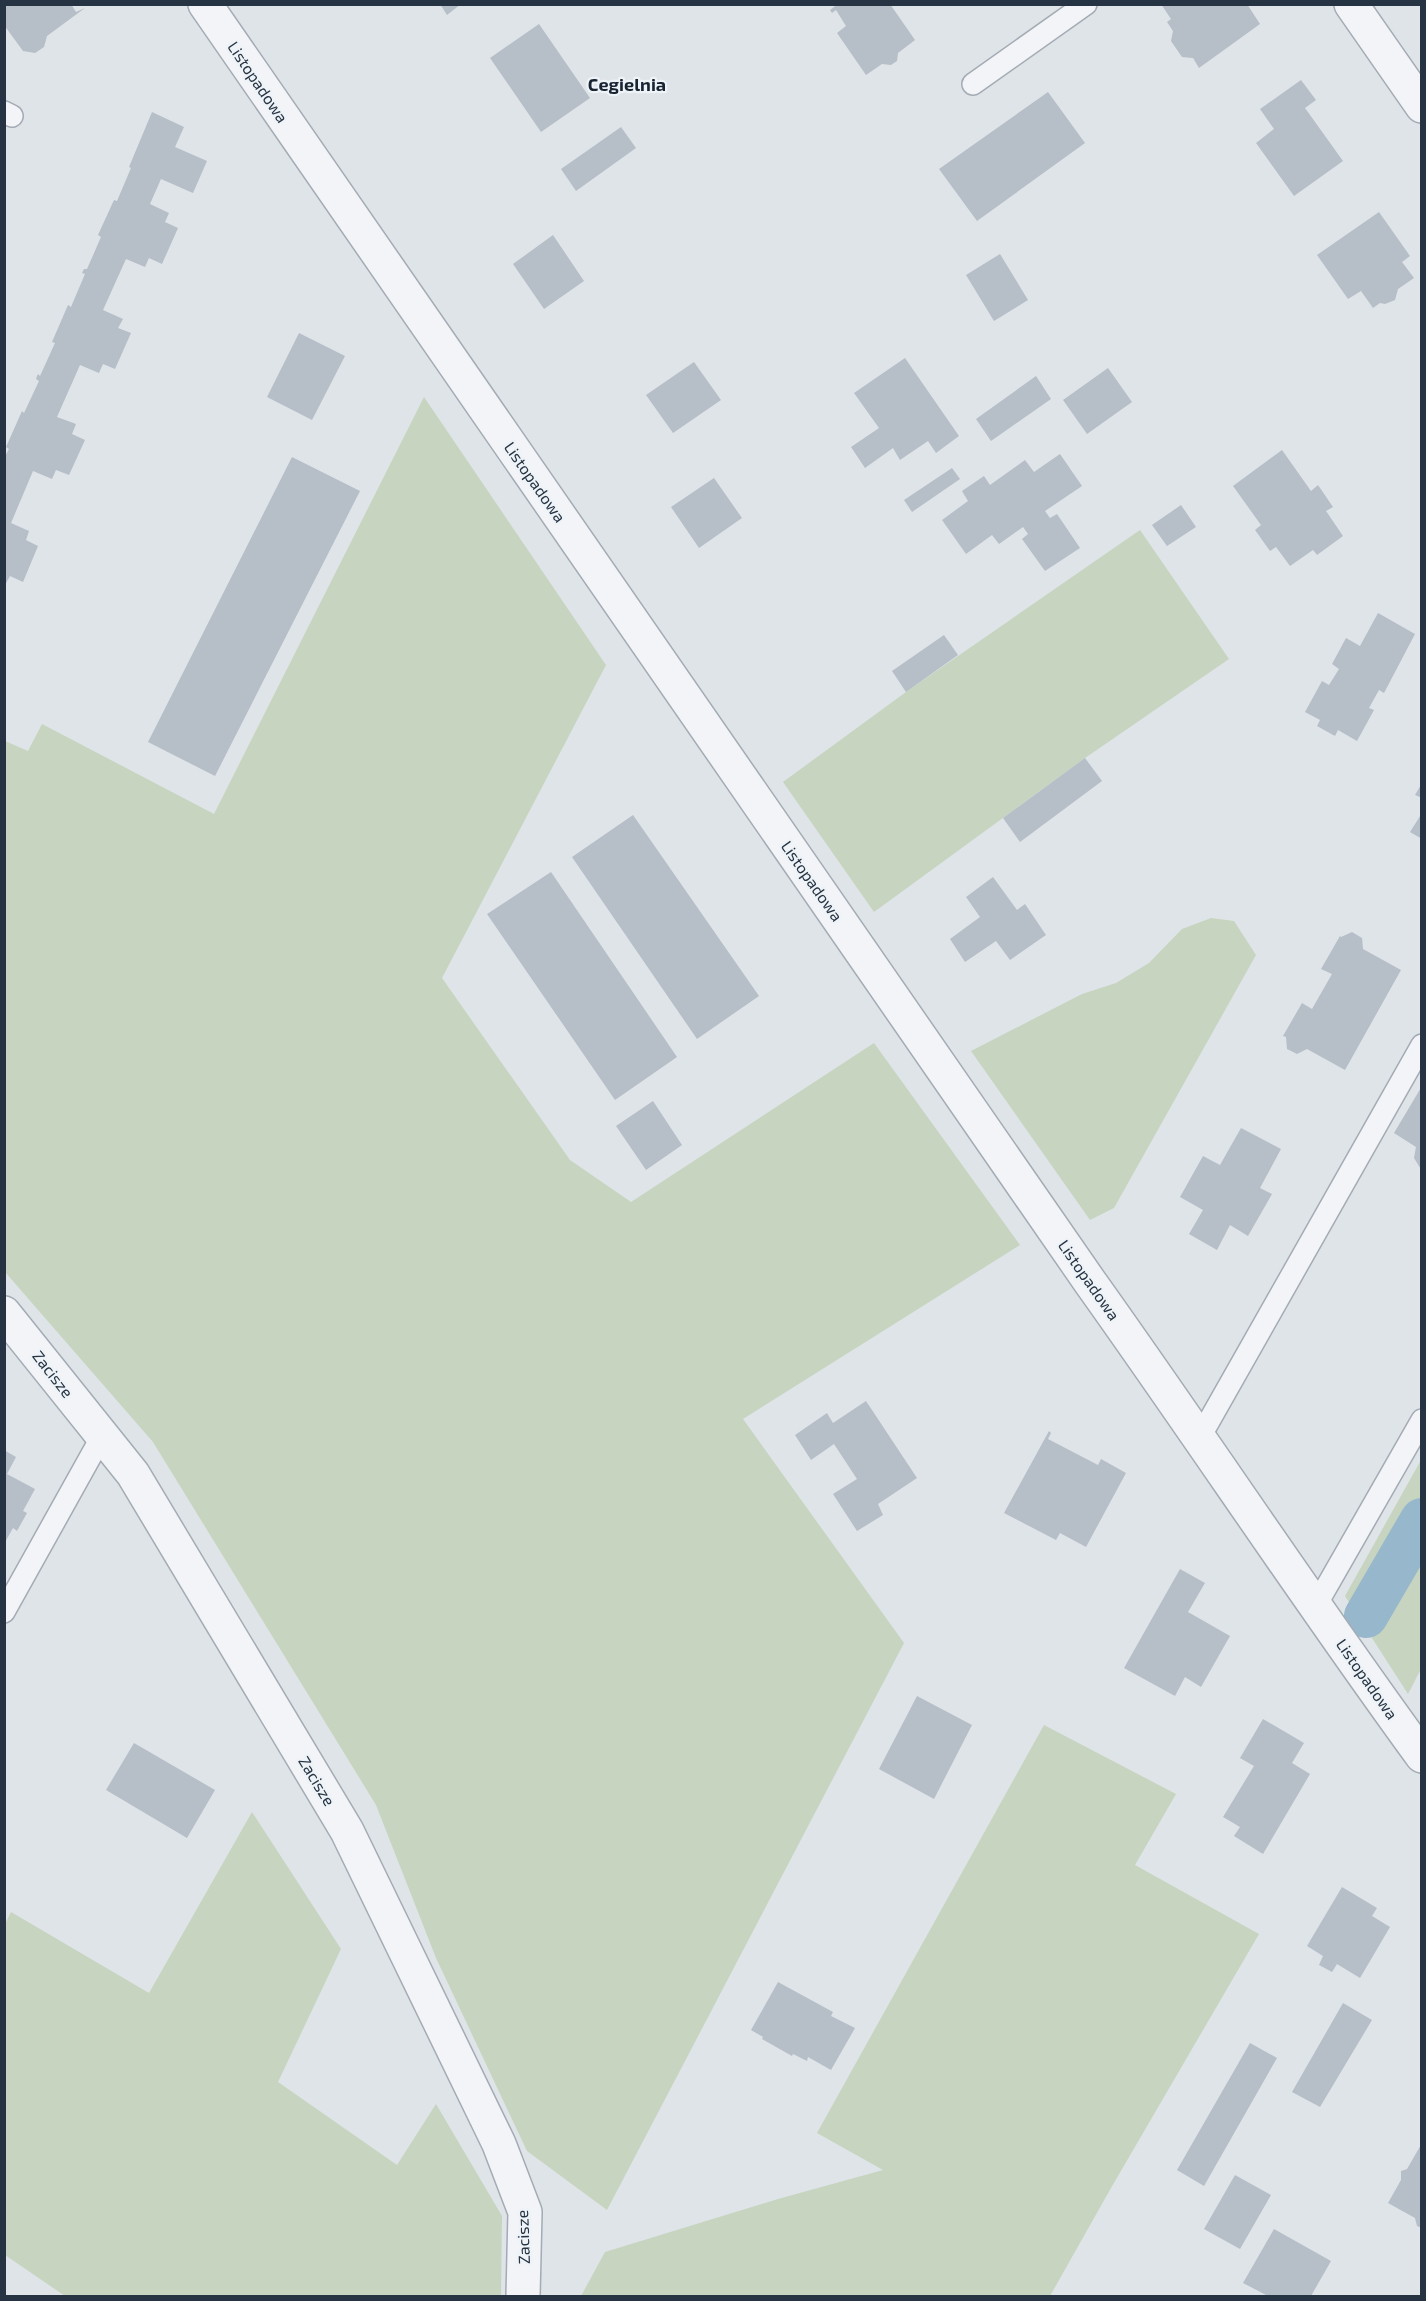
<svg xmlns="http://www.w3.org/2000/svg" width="1426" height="2301" viewBox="0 0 1426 2301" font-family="'Exo 2',sans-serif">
	<rect width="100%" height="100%" fill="#dfe4e9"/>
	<path fill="#c7d4bf" d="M 424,397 L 606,665 L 442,978 L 570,1160 L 631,1202 L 874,1043 L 1020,1245 L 743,1419 L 904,1643 L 607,2210 L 527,2151 L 436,1958 L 376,1805 L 153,1442 L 5,1272 L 5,741 L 28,751 L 42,724 L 214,814 Z
		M 1140,530 L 1229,659 L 1085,758 L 874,912 L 783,782 L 906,692 Z
		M 1211,918 L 1234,921 L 1256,955 L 1114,1208 L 1090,1220 L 971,1051 L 1082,994 L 1116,983 L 1149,963 L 1182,929 Z
		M 1421,1460 L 1421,1669 L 1408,1694 L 1345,1596 Z
		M 1044,1725 L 1176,1794 L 1135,1865 L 1259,1934 L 1111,2188 L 1050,2296 L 581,2296 L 605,2252 L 778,2199 L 883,2170 L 817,2133 Z
		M 252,1812 L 341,1949 L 278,2082 L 397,2165 L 436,2104 L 502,2216 L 501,2296 L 65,2296 L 5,2255 L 5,1924 L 11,1912 L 149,1993 Z"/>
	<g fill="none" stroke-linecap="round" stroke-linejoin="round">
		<path stroke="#97b7cd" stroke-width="44" d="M 1366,1616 L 1422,1520"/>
	</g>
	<path fill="#b6bec7" d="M 4,4 L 71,4 L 76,12 L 85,8 L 47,36 L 44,47 L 35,53 L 23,51 L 4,25 Z
		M 440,4 L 461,4 L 447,15 Z
		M 838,4 L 890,4 L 915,40 L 898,53 L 897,61 L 891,65 L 882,64 L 866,75 L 837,33 L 846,26 L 836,10 L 832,13 L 830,10 Z
		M 1161,4 L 1247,4 L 1260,24 L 1199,68 L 1193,58 L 1182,57 L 1171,41 L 1173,31 L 1167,22 L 1171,19 Z
		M 539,24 L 590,98 L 541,132 L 490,58 Z
		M 1301,80 L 1316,100 L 1305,108 L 1343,161 L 1294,196 L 1256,143 L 1274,129 L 1260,109 Z
		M 1048,92 L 1085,143 L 977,221 L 939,169 Z
		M 152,112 L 184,127 L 175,147 L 207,161 L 193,193 L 161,179 L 150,204 L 169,213 L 165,222 L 178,228 L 162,264 L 149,258 L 145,267 L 126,259 L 103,310 L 123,319 L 118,328 L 131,333 L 115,369 L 103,364 L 99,373 L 80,365 L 57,417 L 76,424 L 72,434 L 85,440 L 69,475 L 56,470 L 52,479 L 33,471 L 11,523 L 29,531 L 26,540 L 38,546 L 23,582 L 10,576 L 4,587 L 4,458 L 9,449 L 6,447 L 22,411 L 24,413 L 39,381 L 36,379 L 37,376 L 38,374 L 40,376 L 55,343 L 52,342 L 68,305 L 71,307 L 85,274 L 82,273 L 84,269 L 87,269 L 101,237 L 98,235 L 114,200 L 117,201 L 131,168 L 129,167 Z
		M 621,127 L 636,148 L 576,191 L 561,169 Z
		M 1379,212 L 1410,256 L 1402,262 L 1414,278 L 1398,289 L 1395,300 L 1385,304 L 1380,303 L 1373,308 L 1361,291 L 1348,299 L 1317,255 Z
		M 553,235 L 584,281 L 544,309 L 513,264 Z
		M 1000,254 L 1028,300 L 994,321 L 966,275 Z
		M 299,333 L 345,356 L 312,420 L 267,397 Z
		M 905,358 L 959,436 L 936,453 L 928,441 L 900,460 L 893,448 L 865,468 L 851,447 L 879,428 L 854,393 Z
		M 694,362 L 721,400 L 673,433 L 646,395 Z
		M 1108,368 L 1132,402 L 1087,434 L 1063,400 Z
		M 1036,376 L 1051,399 L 991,441 L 976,419 Z
		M 1282,450 L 1311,491 L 1318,485 L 1333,507 L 1326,511 L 1343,536 L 1317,555 L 1313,550 L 1290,566 L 1276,547 L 1270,551 L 1255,530 L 1261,525 L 1233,486 Z
		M 1060,454 L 1082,486 L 1045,511 L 1050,518 L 1057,514 L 1080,548 L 1045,571 L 1022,539 L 1028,534 L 1023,527 L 999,544 L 992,535 L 966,554 L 942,520 L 968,501 L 962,491 L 984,476 L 990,485 L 1025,460 L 1034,472 Z
		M 292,457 L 360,491 L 215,776 L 148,742 Z
		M 952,468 L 960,479 L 912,512 L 904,500 Z
		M 714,478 L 742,518 L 699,548 L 671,507 Z
		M 1181,505 L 1196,527 L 1167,546 L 1152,525 Z
		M 1378,613 L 1415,634 L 1384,693 L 1379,690 L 1369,708 L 1374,710 L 1357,741 L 1338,730 L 1335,736 L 1317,726 L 1320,720 L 1305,712 L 1322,681 L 1329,685 L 1339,669 L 1332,664 L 1346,638 L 1360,646 Z
		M 944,635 L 958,655 L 906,692 L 892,671 Z
		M 1085,758 L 1102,781 L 1020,842 L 1003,818 Z
		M 1422,783 L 1422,798 L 1415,795 Z
		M 1422,813 L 1422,839 L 1410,832 Z
		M 633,815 L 759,996 L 697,1039 L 572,857 Z
		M 551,872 L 677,1057 L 615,1100 L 487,914 Z
		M 993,877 L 1017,910 L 1025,904 L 1046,935 L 1010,960 L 996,941 L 965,962 L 950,939 L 980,917 L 966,897 Z
		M 1352,932 L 1362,938 L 1363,949 L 1401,970 L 1345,1070 L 1307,1049 L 1297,1054 L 1287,1049 L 1286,1037 L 1283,1036 L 1302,1003 L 1312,1009 L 1332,974 L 1321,969 L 1340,936 L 1341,937 Z
		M 1422,1086 L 1422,1171 L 1414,1158 L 1416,1147 L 1394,1133 Z
		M 653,1101 L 682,1145 L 646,1170 L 616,1126 Z
		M 1241,1128 L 1281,1149 L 1260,1188 L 1272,1194 L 1248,1236 L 1230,1225 L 1217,1250 L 1189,1234 L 1203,1210 L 1180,1197 L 1203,1156 L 1220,1165 Z
		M 866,1401 L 917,1478 L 878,1504 L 883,1515 L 857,1531 L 833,1494 L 857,1479 L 834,1444 L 811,1460 L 795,1435 L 827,1413 L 833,1423 Z
		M 1049,1431 L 1051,1433 L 1048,1439 L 1098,1465 L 1101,1459 L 1126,1473 L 1086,1547 L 1060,1533 L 1056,1540 L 1004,1513 Z
		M 4,1450 L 16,1457 L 7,1474 L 35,1489 L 23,1511 L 27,1513 L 17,1531 L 13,1528 L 4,1544 Z
		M 1180,1569 L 1205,1583 L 1188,1612 L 1230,1636 L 1201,1687 L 1185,1677 L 1175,1696 L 1124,1668 Z
		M 917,1696 L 972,1725 L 934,1799 L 879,1769 Z
		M 1263,1719 L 1304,1743 L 1292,1763 L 1310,1774 L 1263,1854 L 1234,1836 L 1240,1827 L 1223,1817 L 1254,1766 L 1240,1758 Z
		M 134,1743 L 215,1790 L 187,1838 L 106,1790 Z
		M 1342,1887 L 1377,1908 L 1372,1916 L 1390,1927 L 1360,1978 L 1337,1964 L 1332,1972 L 1319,1965 L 1323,1956 L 1307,1946 Z
		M 778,1982 L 833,2012 L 831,2016 L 855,2028 L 831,2070 L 808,2057 L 807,2061 L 793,2054 L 792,2056 L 762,2039 L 763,2037 L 751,2030 Z
		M 1343,2003 L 1372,2020 L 1320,2107 L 1292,2092 Z
		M 1250,2043 L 1277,2058 L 1204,2186 L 1177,2170 Z
		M 1422,2143 L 1422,2228 L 1417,2226 L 1415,2218 L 1388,2203 L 1401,2180 L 1401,2171 L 1407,2169 Z
		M 1235,2175 L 1271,2195 L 1240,2249 L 1204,2229 Z
		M 1274,2229 L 1331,2261 L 1311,2296 L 1268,2296 L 1243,2283 Z"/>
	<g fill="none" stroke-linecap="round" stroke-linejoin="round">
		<defs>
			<path id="lane" d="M 973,84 L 1086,4
				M 4,112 L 12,116
				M 1200,1437 L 1422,1045
				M 1315,1607 L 1422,1420
				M 4,1612 L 102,1436"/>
			<path id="street" d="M 205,4 L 1090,1282 C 1202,1439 1308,1600 1422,1756
				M 1351,4 L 1422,106
				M 4,1313 L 133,1474 L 347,1831 L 499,2144 L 525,2212 L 523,2296"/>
		</defs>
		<use href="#lane" stroke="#a4abb4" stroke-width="24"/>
		<use href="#street" stroke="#a4abb4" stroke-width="36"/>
		<use href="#lane" stroke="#f2f4f7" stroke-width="21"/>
		<use href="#street" stroke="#f2f4f7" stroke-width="33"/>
	</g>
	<g text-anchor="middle" stroke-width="4.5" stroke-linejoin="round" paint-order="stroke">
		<g font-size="16" fill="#263342" stroke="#eef3f7">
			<text transform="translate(258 82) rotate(56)" y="6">Listopadowa</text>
			<text transform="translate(535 482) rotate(55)" y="6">Listopadowa</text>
			<text transform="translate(812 881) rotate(55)" y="6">Listopadowa</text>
			<text transform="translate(1089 1280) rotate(55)" y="6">Listopadowa</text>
			<text transform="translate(53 1374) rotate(52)" y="6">Zacisze</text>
			<text transform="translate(1367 1679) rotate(55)" y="6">Listopadowa</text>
			<text transform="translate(317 1781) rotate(59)" y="6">Zacisze</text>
			<text transform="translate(523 2237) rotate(-92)" y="6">Zacisze</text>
		</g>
		<g font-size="18" font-weight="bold" fill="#192433" stroke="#eef3f7">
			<text x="627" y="91">Cegielnia</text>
		</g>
	</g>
	<rect width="1426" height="2301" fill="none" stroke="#263342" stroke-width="12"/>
</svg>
